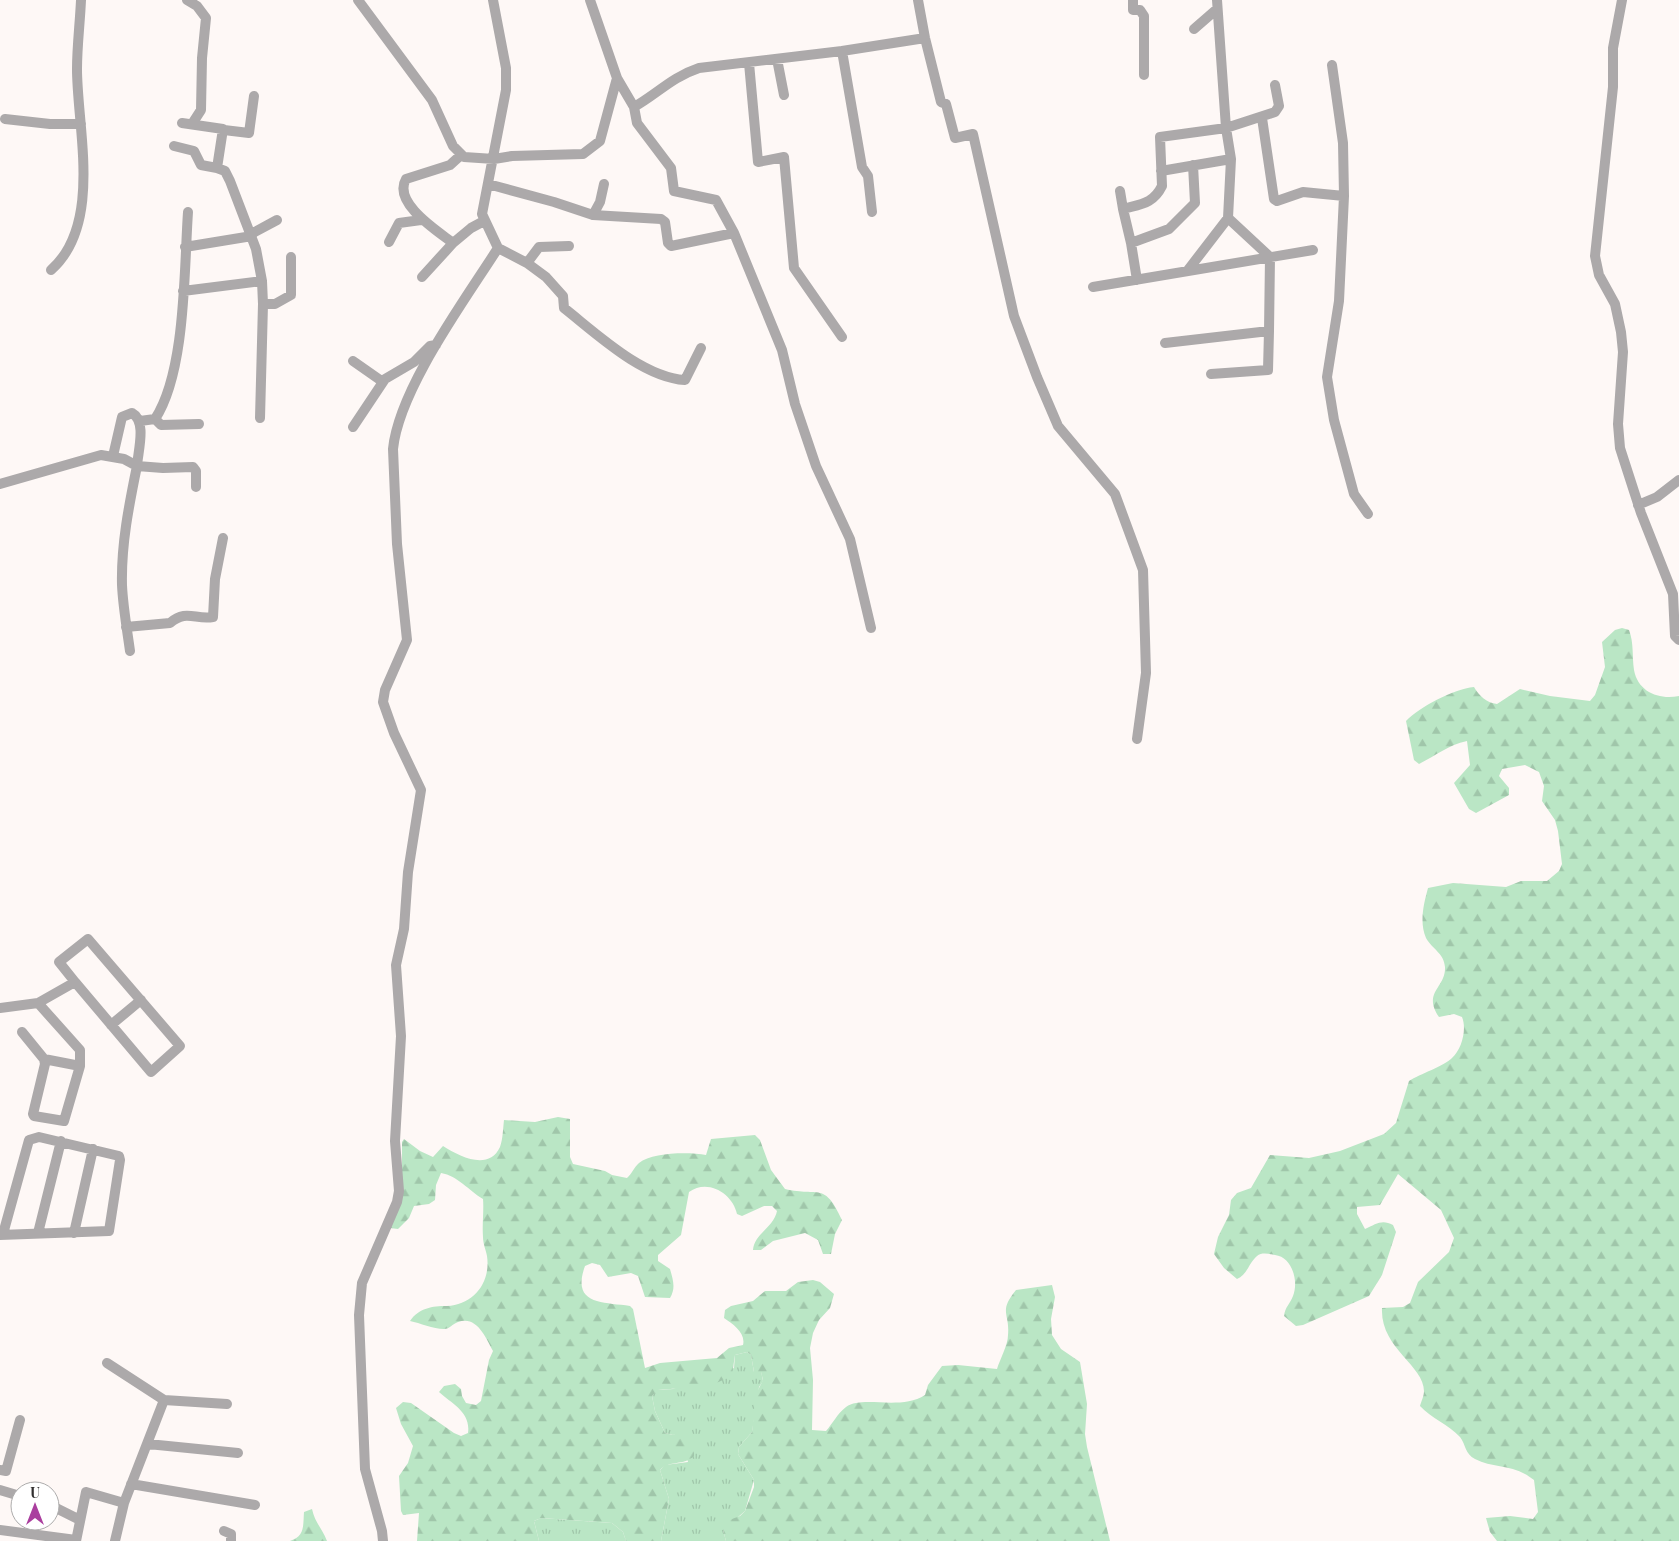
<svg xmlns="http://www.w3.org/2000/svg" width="1679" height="1541" viewBox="0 0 1679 1541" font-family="'Playfair Display',serif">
	<defs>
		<pattern id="grass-tufts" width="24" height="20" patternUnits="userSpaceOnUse" patternTransform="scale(1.25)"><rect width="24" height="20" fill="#bae6c5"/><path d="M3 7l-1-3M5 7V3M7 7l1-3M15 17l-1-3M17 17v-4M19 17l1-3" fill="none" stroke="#a0c6aa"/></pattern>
		<pattern id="forest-firs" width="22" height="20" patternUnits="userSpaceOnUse" patternTransform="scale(1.25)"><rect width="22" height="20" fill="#bae6c5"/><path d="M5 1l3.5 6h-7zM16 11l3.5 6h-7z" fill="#a0c6aa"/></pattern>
	</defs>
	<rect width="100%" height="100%" fill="#fef8f6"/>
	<path fill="url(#grass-tufts)" d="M 747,1352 L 751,1355 L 754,1372 L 761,1371 L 763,1381 L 759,1387 L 752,1432 L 739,1447 L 738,1454 L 754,1480 L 745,1511 L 723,1530 L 726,1541 L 661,1541 L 669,1499 L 660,1470 L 665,1465 L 688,1462 L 681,1433 L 673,1435 L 665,1433 L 655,1411 L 652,1396 L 657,1390 L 673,1389 L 734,1368 L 735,1355 Z
		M 541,1518 L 612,1523 L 623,1532 L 626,1541 L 539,1541 L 534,1521 Z"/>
	<path fill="url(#forest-firs)" d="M 1622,628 L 1629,630 C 1634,643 1632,656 1634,670 C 1638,692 1659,700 1679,696 L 1679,1541 L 1497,1541 L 1490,1532 L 1486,1518 L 1510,1516 L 1533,1519 L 1538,1512 L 1534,1480 C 1513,1463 1494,1469 1475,1459 C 1465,1454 1466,1445 1460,1437 C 1449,1425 1431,1418 1420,1406 C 1421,1402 1424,1396 1424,1391 C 1424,1365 1380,1348 1382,1308 L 1403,1307 L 1410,1303 L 1418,1282 L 1449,1252 L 1454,1238 L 1441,1210 L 1398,1174 L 1380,1205 L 1357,1207 L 1357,1214 L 1365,1229 C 1376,1224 1382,1219 1393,1225 L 1396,1232 L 1382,1275 L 1369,1296 L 1303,1325 L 1296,1326 L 1284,1316 C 1285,1307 1290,1304 1293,1296 C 1299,1281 1292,1257 1275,1255 C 1269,1254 1262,1252 1257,1256 C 1248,1264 1248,1274 1237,1279 L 1224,1268 L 1214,1254 L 1218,1237 L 1229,1215 L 1231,1200 L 1237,1193 L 1251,1188 L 1270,1155 L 1309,1158 L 1340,1151 L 1384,1134 L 1396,1123 L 1409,1081 C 1420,1074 1444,1066 1452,1058 C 1462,1049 1467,1029 1462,1017 L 1454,1014 L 1439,1017 C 1422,992 1446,988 1445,967 C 1444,953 1432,949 1426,938 C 1419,922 1424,903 1428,888 L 1453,883 L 1506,887 L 1521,881 L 1547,881 L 1559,871 L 1562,864 L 1558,831 L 1555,820 L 1542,801 L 1544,786 L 1539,772 L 1525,765 L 1502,769 L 1499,776 L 1509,788 L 1509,795 L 1476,813 L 1469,809 L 1454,783 L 1470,765 L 1467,741 C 1448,745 1437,755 1419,764 L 1414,760 L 1406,721 C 1420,707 1453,689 1474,687 C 1479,696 1487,703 1497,704 L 1520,689 L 1550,696 L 1590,701 L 1595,695 L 1605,667 L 1602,642 L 1615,630 Z
		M 558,1117 L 570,1119 L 570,1157 L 573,1164 L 605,1171 L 612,1175 L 627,1178 C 632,1174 634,1167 639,1163 C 652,1152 690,1152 706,1155 L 711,1139 L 755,1135 L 760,1140 L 771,1170 L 785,1189 C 820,1197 824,1181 842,1220 L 835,1234 L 831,1254 L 823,1254 L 818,1240 L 805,1233 L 773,1241 L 761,1250 L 753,1250 C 754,1234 774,1227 777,1211 L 772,1206 L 764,1206 L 742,1216 L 737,1214 C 733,1194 708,1178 689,1192 L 681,1235 L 658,1255 L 658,1261 L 670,1269 C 673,1280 676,1288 670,1298 L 645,1297 L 638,1276 L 631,1273 L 608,1277 L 600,1265 L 592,1263 L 585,1266 C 571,1305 602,1302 630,1306 L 633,1309 L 645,1368 L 660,1363 L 717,1358 L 729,1348 L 743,1345 C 746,1333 733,1324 724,1318 L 725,1310 L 731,1306 L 753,1301 L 765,1291 L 786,1291 L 798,1282 L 813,1280 L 820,1282 L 834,1294 L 830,1308 L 819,1320 L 813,1333 L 810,1348 L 813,1380 L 812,1430 L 826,1431 C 833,1423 837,1414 846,1407 C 863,1395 900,1411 925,1395 L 928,1385 L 942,1366 L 958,1365 L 997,1369 C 1000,1359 1008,1345 1008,1335 C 1010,1313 998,1312 1016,1290 L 1052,1285 L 1055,1297 L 1051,1319 L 1052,1335 L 1061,1349 L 1080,1362 L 1087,1404 L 1085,1434 L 1087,1447 L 1110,1541 L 726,1541 L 723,1530 L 724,1522 L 740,1516 L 745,1511 L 754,1487 L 754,1480 L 738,1454 L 739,1447 L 752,1432 L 756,1394 L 763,1380 L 761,1372 L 754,1372 L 751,1355 L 747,1352 L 735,1355 L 732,1375 C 708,1391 685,1387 658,1390 L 652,1396 L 655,1411 L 665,1433 L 673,1435 L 687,1428 L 694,1449 L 694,1456 C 684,1466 669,1460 660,1470 L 669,1499 L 661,1541 L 626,1541 L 623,1532 L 612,1523 L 541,1518 L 534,1521 L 539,1541 L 417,1541 L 419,1513 L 403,1515 L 401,1511 L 399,1476 L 408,1463 L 413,1446 L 401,1424 L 396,1408 L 403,1402 L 411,1403 L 454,1433 L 461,1436 L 468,1433 C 471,1412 452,1404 439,1392 L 444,1386 L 455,1384 L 461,1389 L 462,1396 L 466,1403 L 476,1405 L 481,1401 L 489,1360 L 493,1351 C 486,1338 477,1315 458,1322 C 452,1324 450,1329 444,1329 C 433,1329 420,1323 410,1321 C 419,1308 432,1306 447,1306 C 473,1305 491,1283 487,1256 C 486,1250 483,1244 483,1237 C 482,1224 484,1211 483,1199 C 468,1190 458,1176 441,1173 L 436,1185 L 435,1200 L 429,1204 L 414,1206 L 409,1218 L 398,1229 L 390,1228 L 402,1199 L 402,1142 L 404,1139 L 420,1151 L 433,1157 L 443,1146 C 460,1157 489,1171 500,1147 C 503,1139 503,1128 504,1120 L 535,1122 Z
		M 312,1509 C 315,1523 322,1528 327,1541 L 290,1541 C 305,1536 303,1526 304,1512 Z"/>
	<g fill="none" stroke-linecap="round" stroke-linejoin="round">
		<path stroke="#aca9aa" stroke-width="10" d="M 187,0 L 197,6 L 206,18 L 202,58 L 201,110 L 192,124
			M 358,0 L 432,100 L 453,146 L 464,157 L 494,159 L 512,156 L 583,154 L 600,141 L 617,78
			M 590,0 L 617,78 L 634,107 L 637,123 L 671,168 L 674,191 L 716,200 L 734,233 L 782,350 L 795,404 L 816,466 L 850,539 L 871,628
			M 918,0 L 925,38 L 941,102 L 946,104 L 955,138 L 973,134 L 1014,316 L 1037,377 L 1058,426 L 1115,494 L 1143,570 L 1146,673 L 1137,739
			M 1133,0 L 1133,10 L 1140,10 L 1144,16 L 1144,75
			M 1622,0 L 1613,48 L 1613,87 L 1595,256 L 1599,275 L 1615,304 L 1621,332 L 1623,352 L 1618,424 L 1620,448 L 1641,513 L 1673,594 L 1675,636 L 1679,640
			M 1194,29 L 1217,9
			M 842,51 L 862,167 L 868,176 L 872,212
			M 777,59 L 784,95
			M 749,63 L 758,162 L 784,157 L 794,268 L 842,337
			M 1332,65 L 1343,143 L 1344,196
			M 634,107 C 657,94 672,77 699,68 L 842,51 L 925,38
			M 1262,118 L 1274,199 L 1277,201 L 1303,192 L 1344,196 L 1339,301 L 1327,377 L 1334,420 L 1354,494 L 1368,514
			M 5,119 L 50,124 L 81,124
			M 182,123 L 223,129 L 217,168 L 225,171 L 230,181 L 256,249 L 262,281 L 263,304 L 260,418
			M 224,130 L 249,133 L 254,96
			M 174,146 L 194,151 L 201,165 L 217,168
			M 461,155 L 450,165 L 406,179 C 392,203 439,232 453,243 L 471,228 L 484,221
			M 1161,171 L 1231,159
			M 488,184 L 554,202 L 593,215 L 661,219 L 665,222 L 668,243 L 671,246 L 734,233
			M 1120,191 L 1123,209
			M 593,215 L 600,202 L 604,184
			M 251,234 L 277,220
			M 389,242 L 399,223 L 421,220
			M 1131,243 L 1123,209 C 1141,204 1153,204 1162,186 L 1160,137 L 1226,128 L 1275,112 L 1279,106 L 1275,85
			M 185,247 L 252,236
			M 498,248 L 527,263 L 539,247 L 569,246
			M 527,263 L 546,277 L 563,296 L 564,308 C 597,334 642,377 685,380 L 701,348
			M 51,270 C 103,224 77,128 77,69 C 77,46 80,23 81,0
			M 1188,270 L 1228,218 L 1231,159 L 1226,128 L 1217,0
			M 422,277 L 453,243
			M 1137,280 L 1131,243 L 1169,229 L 1195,203 L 1193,165
			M 1093,287 L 1313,250
			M 183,291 L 262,281
			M 263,304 L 275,304 L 291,295 L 291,257
			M 1165,343 L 1269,331 L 1270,257 L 1228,218
			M 353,361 L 383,382
			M 1211,374 L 1268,370 L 1269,331
			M 155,419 L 161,425 L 199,424
			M 140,421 L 155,419 C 186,372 184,269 188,212
			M 353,427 L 385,379 L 414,362 L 430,346 L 436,345
			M 113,456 L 122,417 L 132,413 C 147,421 138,451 137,466 L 163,468 L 193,467 L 196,471 L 196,487
			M 0,484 L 101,455 L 124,459 L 137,466 C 129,505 121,545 122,585 C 123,607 127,629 130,651
			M 1638,505 L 1657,497 L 1679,480
			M 126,627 L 170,623 C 186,609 195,620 213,617 L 215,579 L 223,538
			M 38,1003 L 75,982 L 151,1072 L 180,1046 L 88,939 L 59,962 L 75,982
			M 0,1008 L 38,1003 L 80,1050 L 80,1066 L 64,1121 L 34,1116 L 33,1114 L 45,1064 L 44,1059 L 22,1032
			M 111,1025 L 141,1000
			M 44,1059 L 80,1066
			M 38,1233 L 61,1141
			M 74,1233 L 93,1149
			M 0,1235 L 109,1231 L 120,1160 L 119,1156 L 39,1137 L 29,1140 L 3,1234
			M 107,1363 L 164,1400
			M 148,1444 L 238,1453
			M 0,1470 L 6,1471 L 20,1420
			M 131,1484 L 255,1505
			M 0,1490 L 20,1496
			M 50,1505 L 80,1520
			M 0,1530 L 76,1540
			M 224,1531 L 231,1534 L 231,1541
			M 76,1541 L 86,1492 L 124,1503
			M 115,1541 L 124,1503 L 164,1400 L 227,1404
			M 383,1541 L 382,1531 L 365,1469 L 359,1315 L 362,1283 L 397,1202 L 399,1191 L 395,1141 L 401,1036 L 396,965 L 404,929 L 408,872 L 421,790 L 394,733 L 383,702 L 385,690 L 407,640 L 397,544 L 393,449 C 399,389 465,300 498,248 L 482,214 L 506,90 L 506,68 L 493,0"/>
	</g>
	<g transform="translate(35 1506)"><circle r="24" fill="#ffffff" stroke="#adacac"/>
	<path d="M0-4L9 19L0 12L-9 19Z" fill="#aa3e9e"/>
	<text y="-8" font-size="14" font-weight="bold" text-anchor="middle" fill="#312f2f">U</text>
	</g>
</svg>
